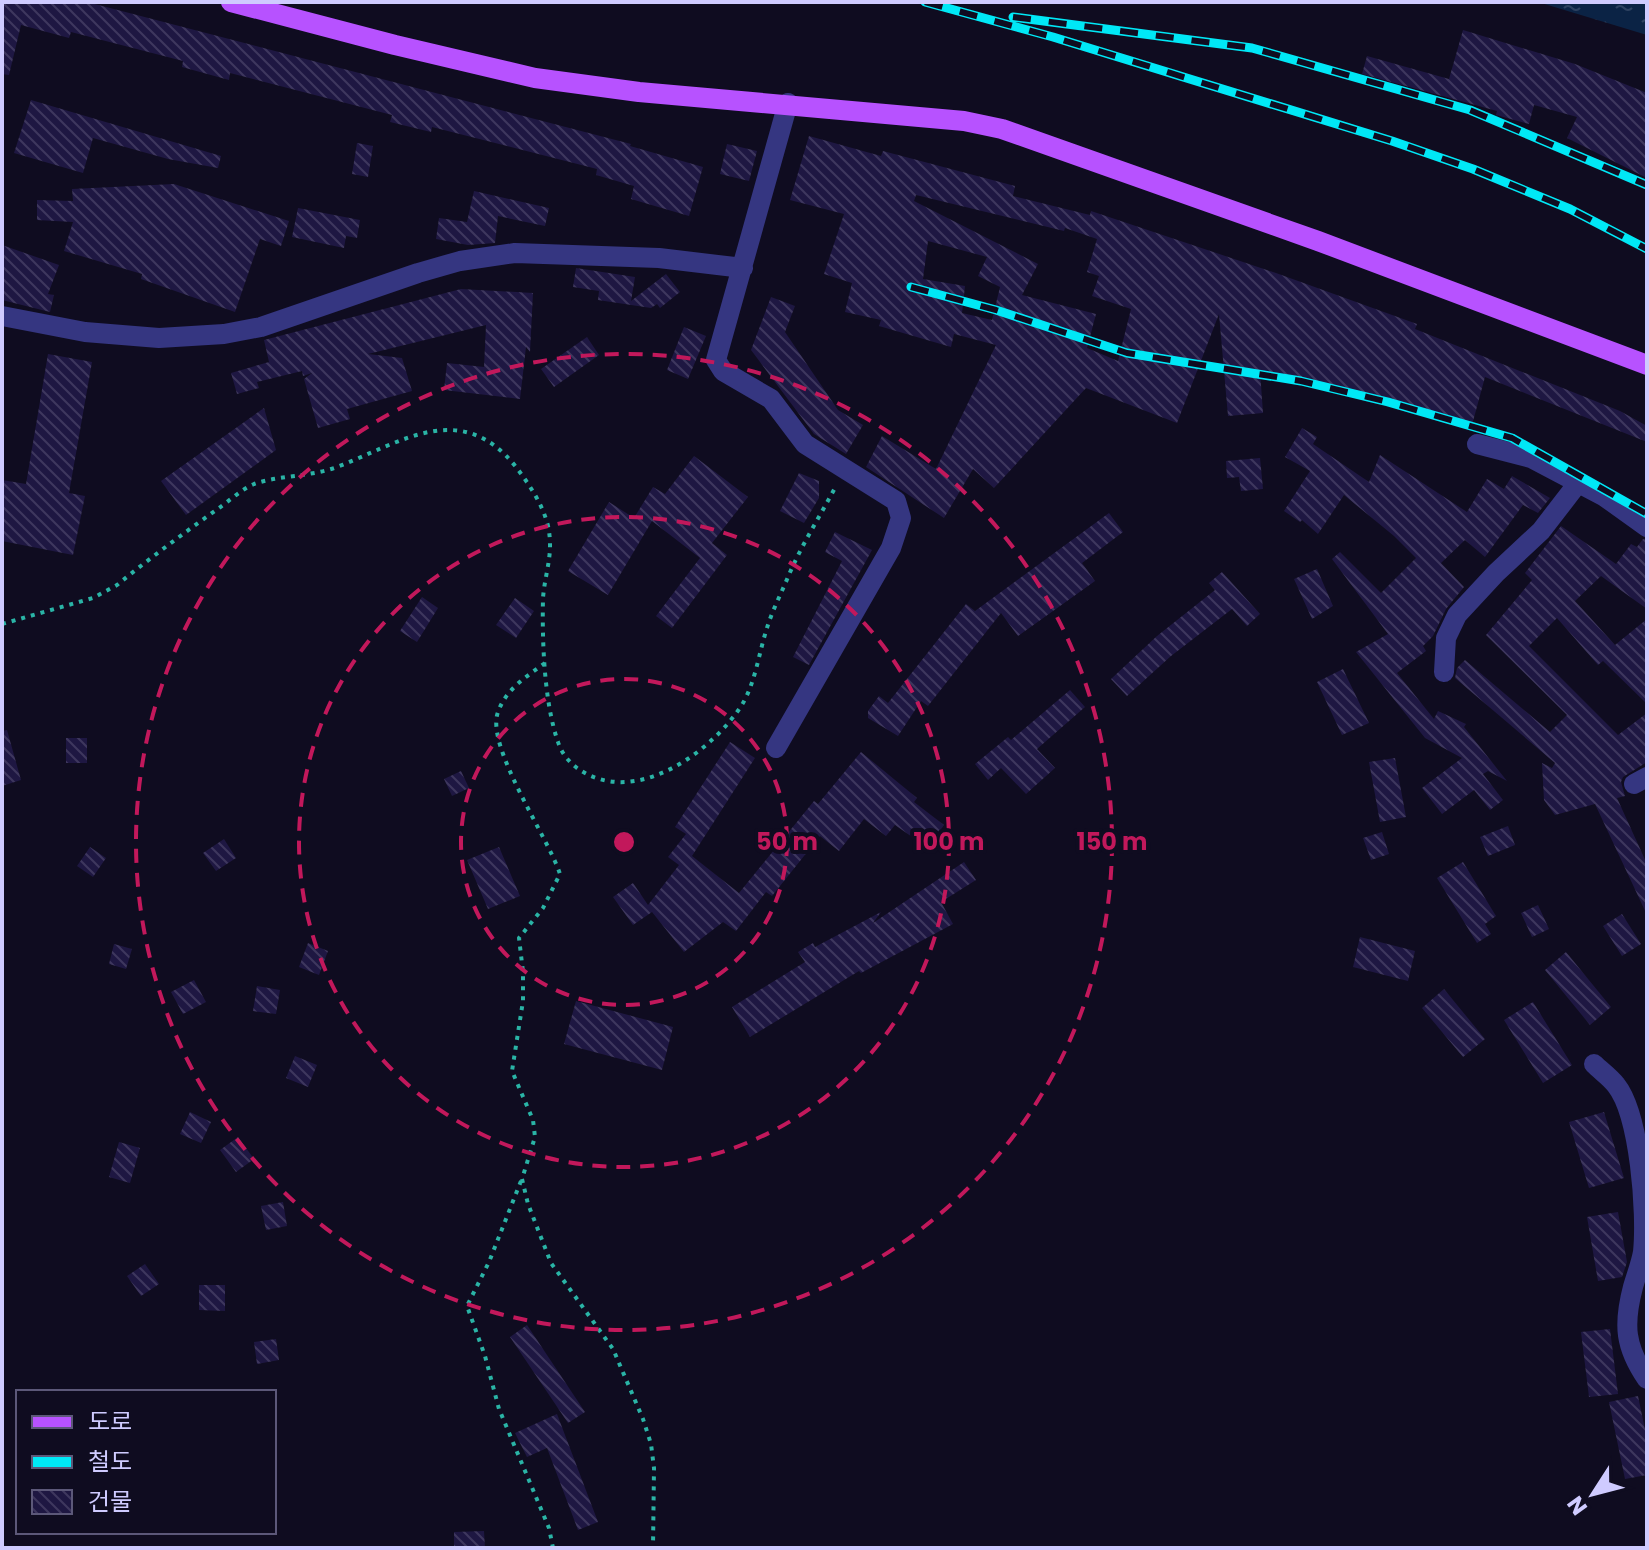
<svg xmlns="http://www.w3.org/2000/svg" width="1649" height="1550" viewBox="0 0 1649 1550" font-family="Poppins,'Noto Sans KR',sans-serif">
	<defs>
		<pattern id="water-ripples" width="26" height="14" patternUnits="userSpaceOnUse" patternTransform="scale(2)"><rect width="26" height="14" fill="#0b2345"/><path d="M2 4q2-2 4 0t4 0M15 11q2-2 4 0t4 0" fill="none" stroke="#2e4261"/></pattern>
		<pattern id="building-back-hatch" width="6" height="6" patternUnits="userSpaceOnUse" patternTransform="scale(2)"><rect width="6" height="6" fill="#1e1742"/><path d="M-1 5l2 2M0 0l6 6M5-1l2 2" fill="none" stroke="#3e375e"/></pattern>
	</defs>
	<rect width="100%" height="100%" fill="#0f0c20"/>
	<path fill="url(#water-ripples)" d="M 1538,2 L 1640,2 L 1647,4 L 1647,35 Z"/>
	<path fill="url(#building-back-hatch)" fill-rule="evenodd" d="M 2,2 L 87,2 L 631,144 L 630,146 L 703,167 L 689,216 L 631,199 L 634,186 L 596,175 L 597,169 L 432,127 L 431,132 L 390,122 L 392,115 L 230,73 L 229,80 L 182,67 L 183,61 L 71,32 L 69,38 L 21,25 L 9,75 L 2,74 Z
		M 1463,30 L 1575,64 L 1647,93 L 1647,178 L 1567,138 L 1577,117 L 1534,105 L 1529,124 L 1496,115 L 1497,111 L 1362,74 L 1367,56 L 1449,79 Z
		M 31,100 L 221,156 L 218,168 L 168,159 L 93,138 L 83,173 L 14,153 Z
		M 809,136 L 881,156 L 883,151 L 1015,186 L 1013,196 L 1090,215 L 1091,211 L 1276,273 L 1417,324 L 1415,329 L 1620,411 L 1647,426 L 1647,442 L 1485,377 L 1472,425 L 1339,387 L 1339,390 L 1260,371 L 1263,413 L 1228,416 L 1219,314 L 1177,423 L 1086,388 L 994,488 L 973,469 L 944,518 L 866,467 L 882,436 L 936,469 L 996,345 L 954,334 L 951,347 L 879,326 L 881,320 L 845,312 L 852,283 L 824,274 L 844,214 L 790,200 ZM 916,195 L 1064,231 L 1065,228 L 1097,239 L 1087,272 L 1099,276 L 1092,296 L 1131,309 L 1118,361 L 1087,348 L 1096,314 L 1022,295 L 1038,264 L 914,201 ZM 928,241 L 987,257 L 978,276 L 1000,287 L 992,320 L 962,313 L 965,286 L 923,279 Z
		M 357,143 L 373,146 L 368,177 L 352,174 Z
		M 727,144 L 757,151 L 749,181 L 720,174 Z
		M 174,184 L 289,221 L 281,246 L 260,239 L 235,312 L 141,279 L 142,274 L 64,251 L 73,222 L 37,220 L 37,200 L 73,201 L 72,189 Z
		M 474,191 L 549,208 L 545,226 L 498,216 L 495,243 L 468,245 L 436,239 L 439,218 L 467,222 Z
		M 298,208 L 360,220 L 357,238 L 346,236 L 344,248 L 292,237 Z
		M 2,245 L 59,265 L 48,294 L 54,295 L 50,312 L 2,300 Z
		M 576,268 L 635,277 L 631,301 L 666,274 L 680,292 L 660,308 L 657,304 L 651,308 L 598,300 L 599,291 L 573,287 Z
		M 461,289 L 533,293 L 530,352 L 526,347 L 520,399 L 444,390 L 447,363 L 484,367 L 486,325 L 368,354 L 402,358 L 412,391 L 347,409 L 350,419 L 318,428 L 304,379 L 312,373 L 303,376 L 302,371 L 257,382 L 259,388 L 237,394 L 231,373 L 269,362 L 264,340 Z
		M 771,297 L 795,306 L 785,332 L 838,410 L 863,425 L 846,454 L 814,434 L 751,350 Z
		M 684,327 L 706,336 L 688,379 L 667,370 Z
		M 587,337 L 599,355 L 554,387 L 541,369 Z
		M 48,354 L 92,362 L 69,493 L 85,496 L 73,555 L 2,541 L 2,480 L 26,484 Z
		M 264,408 L 276,450 L 186,515 L 161,481 Z
		M 1302,428 L 1317,437 L 1313,444 L 1369,482 L 1380,455 L 1467,512 L 1487,479 L 1504,489 L 1512,476 L 1550,498 L 1538,513 L 1523,505 L 1485,557 L 1465,540 L 1441,563 L 1464,587 L 1446,609 L 1433,636 L 1423,646 L 1426,651 L 1397,673 L 1434,719 L 1438,711 L 1466,724 L 1464,727 L 1507,781 L 1488,771 L 1483,774 L 1503,800 L 1490,810 L 1474,790 L 1442,814 L 1422,788 L 1462,758 L 1425,738 L 1356,652 L 1388,634 L 1332,559 L 1340,552 L 1381,593 L 1416,558 L 1394,536 L 1344,495 L 1318,534 L 1302,520 L 1300,522 L 1284,511 L 1310,471 L 1285,457 Z
		M 694,456 L 748,497 L 712,543 L 727,555 L 672,628 L 656,616 L 700,558 L 652,521 L 608,595 L 568,571 L 609,502 L 634,518 L 653,487 L 665,494 Z
		M 1260,458 L 1263,489 L 1241,491 L 1239,477 L 1227,478 L 1226,461 Z
		M 799,473 L 819,481 L 819,498 L 804,523 L 780,511 Z
		M 1109,513 L 1123,532 L 1082,563 L 1095,581 L 1018,636 L 1001,613 L 928,706 L 921,701 L 898,736 L 868,718 L 868,711 L 879,696 L 888,703 L 966,604 L 975,611 Z
		M 1561,526 L 1616,564 L 1631,544 L 1637,547 L 1643,539 L 1647,540 L 1647,609 L 1601,576 L 1575,601 L 1615,645 L 1647,619 L 1647,704 L 1603,661 L 1598,665 L 1557,618 L 1529,646 L 1618,735 L 1647,713 L 1647,762 L 1623,777 L 1621,782 L 1625,796 L 1617,798 L 1647,864 L 1647,915 L 1595,804 L 1555,815 L 1544,800 L 1542,763 L 1552,768 L 1555,763 L 1455,678 L 1457,668 L 1465,660 L 1550,732 L 1567,715 L 1486,635 L 1532,580 L 1525,573 Z
		M 835,532 L 872,550 L 809,665 L 793,657 L 842,561 L 825,552 Z
		M 1317,569 L 1333,606 L 1312,619 L 1294,579 Z
		M 1222,572 L 1260,614 L 1247,626 L 1232,609 L 1171,656 L 1127,696 L 1111,679 L 1157,636 L 1215,590 L 1209,583 Z
		M 422,597 L 438,608 L 417,642 L 400,631 Z
		M 515,598 L 534,611 L 516,638 L 496,625 Z
		M 1343,669 L 1369,723 L 1342,735 L 1317,682 Z
		M 1070,690 L 1085,707 L 1037,749 L 1055,768 L 1026,794 L 1001,768 L 988,780 L 975,764 L 1008,737 L 1011,740 Z
		M 7,730 L 21,780 L 2,786 L 2,731 Z
		M 66,738 L 87,738 L 87,763 L 66,763 Z
		M 730,742 L 755,758 L 692,856 L 739,893 L 814,801 L 818,804 L 861,752 L 917,798 L 914,802 L 944,825 L 928,848 L 895,825 L 886,836 L 864,819 L 839,851 L 820,836 L 772,896 L 766,892 L 736,931 L 723,922 L 684,952 L 652,912 L 633,925 L 613,897 L 633,883 L 648,905 L 679,865 L 668,857 L 686,834 L 675,827 Z
		M 1395,758 L 1406,817 L 1380,822 L 1369,762 Z
		M 461,771 L 469,788 L 452,796 L 444,779 Z
		M 1508,826 L 1515,845 L 1488,856 L 1480,837 Z
		M 1382,832 L 1389,854 L 1371,860 L 1363,838 Z
		M 224,839 L 236,858 L 216,871 L 203,853 Z
		M 90,847 L 106,858 L 93,877 L 77,866 Z
		M 499,847 L 520,896 L 488,909 L 467,860 Z
		M 964,862 L 976,880 L 941,902 L 953,924 L 861,973 L 859,971 L 750,1037 L 732,1007 L 805,962 L 798,952 L 813,943 L 815,947 L 881,912 L 873,923 Z
		M 1463,862 L 1496,916 L 1485,924 L 1491,934 L 1477,943 L 1437,878 Z
		M 1538,905 L 1549,929 L 1532,937 L 1521,913 Z
		M 1622,914 L 1641,944 L 1622,956 L 1603,926 Z
		M 1360,937 L 1415,951 L 1408,981 L 1353,967 Z
		M 308,943 L 328,951 L 319,975 L 299,967 Z
		M 114,944 L 132,949 L 126,969 L 109,964 Z
		M 1566,952 L 1611,1007 L 1590,1025 L 1545,970 Z
		M 194,980 L 206,1002 L 183,1014 L 171,992 Z
		M 257,986 L 280,990 L 276,1014 L 253,1011 Z
		M 1444,989 L 1485,1039 L 1463,1057 L 1422,1008 Z
		M 576,1001 L 673,1027 L 662,1070 L 564,1044 Z
		M 1533,1002 L 1572,1065 L 1543,1083 L 1504,1020 Z
		M 295,1056 L 317,1065 L 308,1087 L 286,1078 Z
		M 190,1112 L 211,1122 L 201,1143 L 180,1134 Z
		M 1604,1112 L 1624,1178 L 1589,1188 L 1569,1122 Z
		M 238,1137 L 254,1159 L 236,1172 L 220,1150 Z
		M 119,1142 L 140,1148 L 130,1183 L 109,1177 Z
		M 283,1202 L 287,1226 L 266,1230 L 261,1206 Z
		M 1618,1212 L 1627,1262 L 1622,1277 L 1598,1281 L 1587,1217 Z
		M 145,1264 L 159,1284 L 141,1296 L 127,1276 Z
		M 199,1285 L 225,1285 L 225,1311 L 199,1310 Z
		M 527,1325 L 585,1412 L 568,1423 L 510,1337 Z
		M 1610,1329 L 1618,1394 L 1589,1397 L 1581,1332 Z
		M 276,1339 L 279,1360 L 257,1364 L 254,1342 Z
		M 1638,1396 L 1647,1439 L 1647,1475 L 1625,1479 L 1609,1402 Z
		M 557,1414 L 598,1522 L 578,1530 L 547,1448 L 527,1457 L 515,1433 Z
		M 484,1531 L 485,1548 L 454,1548 L 454,1532 Z"/>
	<g fill="none" stroke-linecap="round" stroke-linejoin="round">
		<path stroke="#2ab4a6" stroke-width="4" stroke-dasharray="4 6" stroke-linecap="butt" d="M 2,624 L 93,598 L 117,585 C 150,558 184,533 219,508 C 229,501 242,489 254,484 C 280,475 310,477 337,467 C 402,442 461,398 516,467 C 529,484 543,505 548,526 C 554,554 545,572 543,598 C 542,640 544,702 558,742 C 565,764 586,777 608,781 C 658,790 718,744 743,703 C 756,680 759,652 767,628 C 772,611 781,594 788,577 C 801,546 820,516 836,486
			M 545,663 C 526,677 506,689 498,712 C 485,746 548,837 560,874 L 543,908 L 519,938 L 523,972 L 523,1001 L 512,1071 L 533,1120 L 535,1137 L 522,1179 L 528,1204 L 551,1263 L 613,1349 L 643,1419 L 651,1444 L 654,1468 L 653,1548
			M 521,1181 L 489,1262 L 467,1306 L 485,1356 L 499,1409 L 549,1528 L 553,1548"/>
		<path stroke="#353681" stroke-width="20" d="M 2,316 L 85,332 L 159,338 L 224,334 L 261,327 L 418,273 L 460,261 L 515,253 L 659,258 L 743,268
			M 1477,444 L 1531,458 L 1605,497 L 1647,527
			M 1444,672 L 1446,638 L 1457,615 L 1496,573 L 1541,531 L 1578,483
			M 776,748 L 891,548 L 901,518 L 896,501 L 805,444 L 771,399 L 723,371 L 716,360 L 788,103
			M 1634,784 L 1647,777
			M 1594,1064 C 1601,1071 1610,1077 1616,1085 C 1640,1115 1647,1214 1643,1252 C 1641,1264 1636,1276 1633,1287 C 1623,1325 1625,1347 1647,1379"/>
		<path stroke="#b752ff" stroke-width="20" d="M 231,2 L 395,45 L 535,78 L 639,92 L 964,121 L 1002,129 L 1318,241 L 1647,365"/>
		<defs>
			<path id="rail" d="M 925,2 L 1053,37 L 1392,141 L 1473,169 L 1570,209 L 1647,249
				M 1013,17 L 1252,48 L 1470,110 L 1647,185
				M 911,287 L 996,310 L 1127,353 L 1301,381 L 1388,402 L 1512,438 L 1647,514"/>
		</defs>
		<use href="#rail" stroke="#00e8f6" stroke-width="9"/>
		<use href="#rail" stroke="#0f0c20" stroke-width="6" stroke-dasharray="18" stroke-linecap="butt"/>
	</g>
	<g fill="none" stroke="#c2185b" stroke-width="4" stroke-dasharray="14 10">
		<circle cx="624" cy="842" r="163"/>
		<circle cx="624" cy="842" r="325"/>
		<circle cx="624" cy="842" r="488"/>
	</g>
	<circle cx="624" cy="842" r="12" fill="#c2185b" stroke="#0f0c20" stroke-width="4"/>
	<g font-size="24" text-anchor="middle" font-weight="bold" fill="#c2185b" stroke="#0f0c20" stroke-width="8" stroke-linejoin="round" paint-order="stroke">
		<text x="787" y="850">50 m</text>
		<text x="949" y="850">100 m</text>
		<text x="1112" y="850">150 m</text>
	</g>
	<rect width="1649" height="1550" fill="none" stroke="#cfcbff" stroke-width="8"/>
	<rect x="16" y="1390" width="260" height="144" fill="#0f0c20" stroke="#5c5879" stroke-width="2"/>
	<rect x="32" y="1416" width="40" height="12" fill="#b752ff" stroke="#5c5879" stroke-width="2"/>
	<text x="88" y="1430" font-size="24" fill="#cfcbff">도로</text>
	<rect x="32" y="1456" width="40" height="12" fill="#00e8f6" stroke="#5c5879" stroke-width="2"/>
	<text x="88" y="1470" font-size="24" fill="#cfcbff">철도</text>
	<rect x="32" y="1490" width="40" height="24" fill="url(#building-back-hatch)" stroke="#5c5879" stroke-width="2"/>
	<text x="88" y="1510" font-size="24" fill="#cfcbff">건물</text>
	<g transform="translate(1593 1494) rotate(234)" stroke="#0f0c20" stroke-width="6" paint-order="stroke">
	<path d="M0-6L14 30L0 20L-14 30Z" fill="#cfcbff"/>
	<text y="-12" font-size="22" font-weight="bold" text-anchor="middle" fill="#cfcbff">N</text>
	</g>
</svg>
